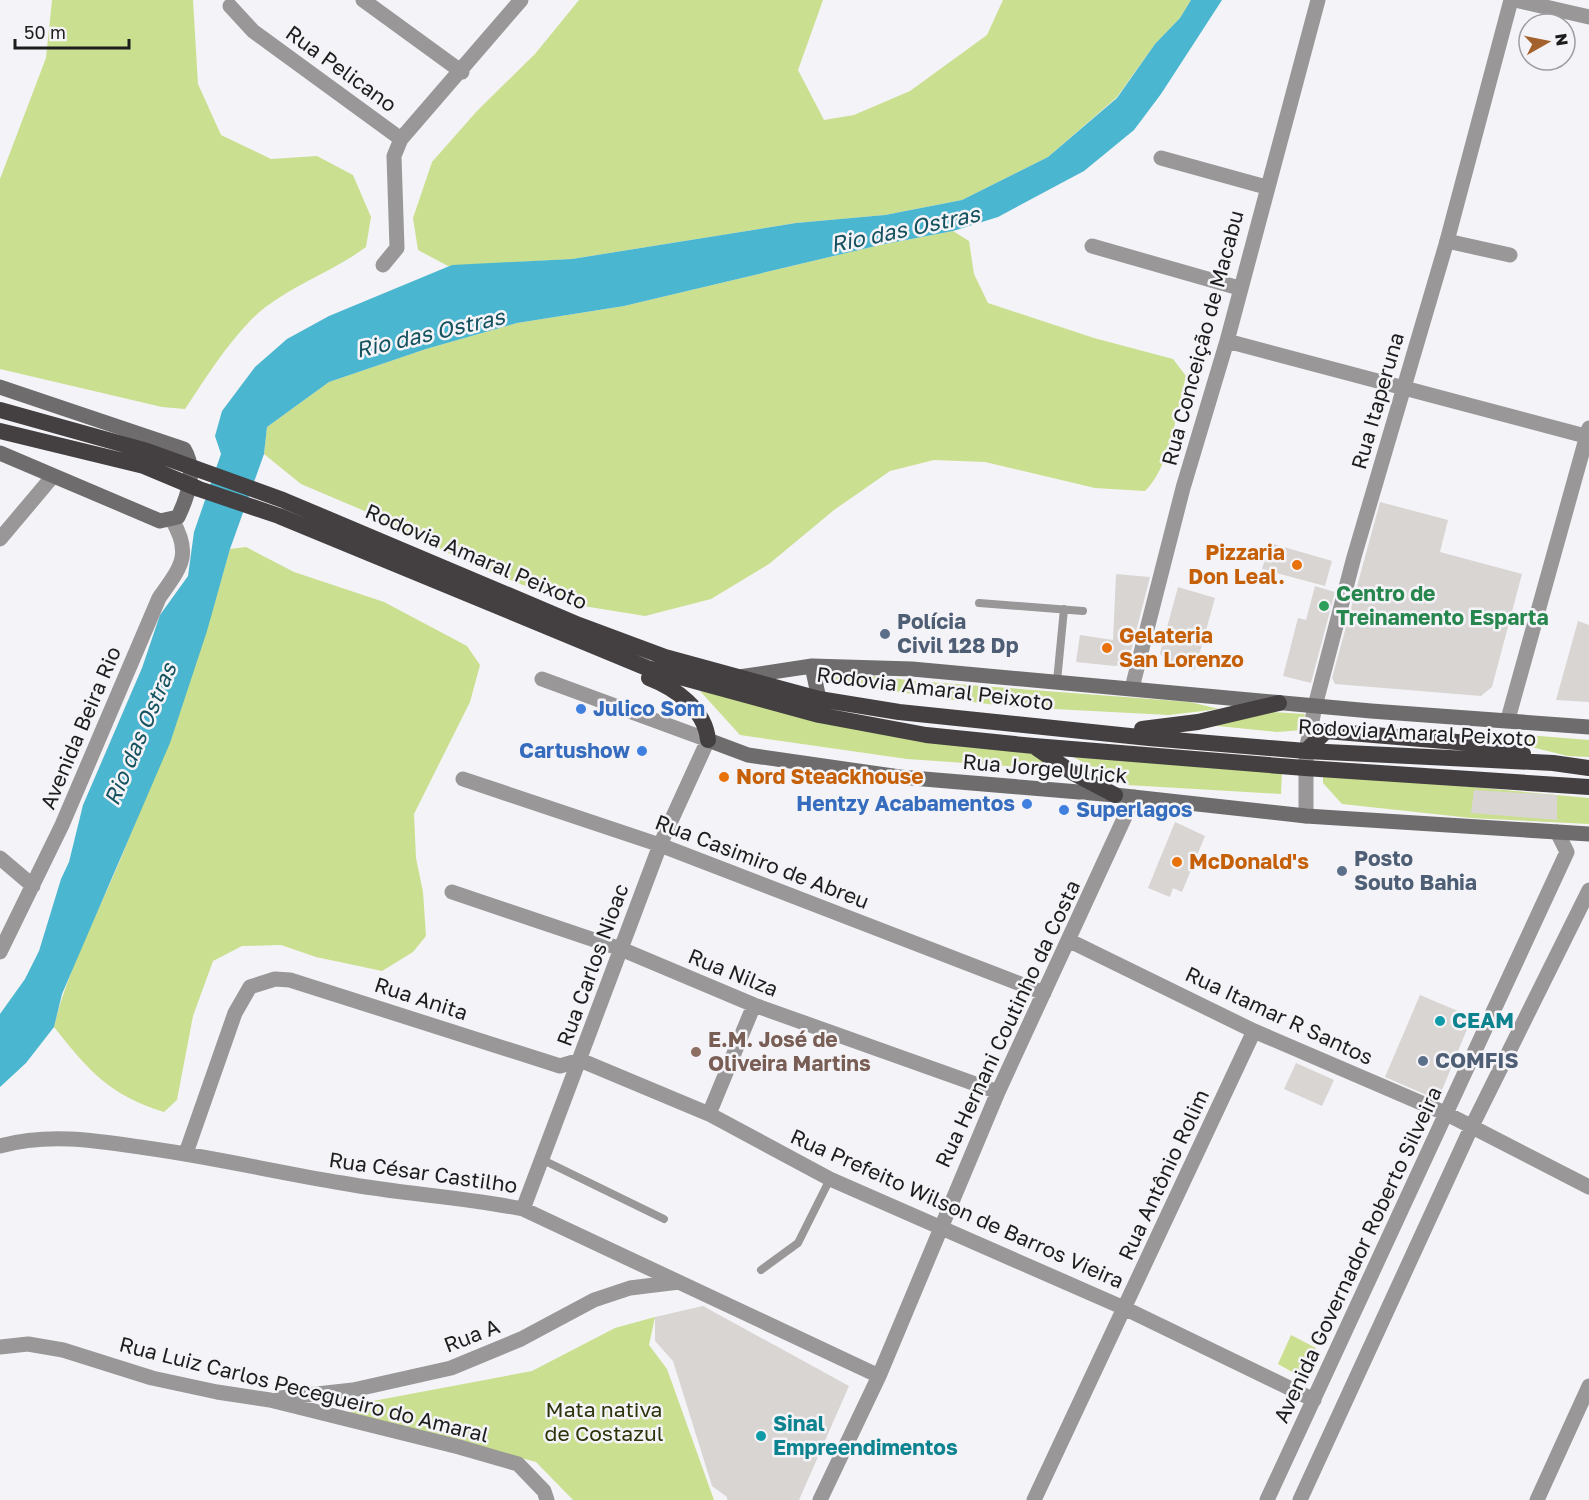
<svg xmlns="http://www.w3.org/2000/svg" width="1589" height="1500" viewBox="0 0 1589 1500" font-family="'Golos Text',sans-serif">
	<rect width="100%" height="100%" fill="#f4f3f7"/>
	<path fill="#cadf8f" d="M 52,0 L 193,0 L 198,84 L 221,135 L 271,159 L 317,156 L 353,175 L 371,217 L 366,247 C 330,274 282,288 250,321 C 225,347 205,379 185,409 L 162,407 L 0,369 L 0,179 L 46,58 Z
		M 579,0 L 823,0 L 798,70 L 824,120 L 854,115 L 910,91 L 987,35 L 1003,0 L 1191,0 L 1180,18 L 1155,44 L 1117,97 L 1048,157 L 962,200 L 885,215 L 796,223 L 572,259 L 448,266 L 418,250 L 413,218 L 432,162 L 477,111 L 535,54 Z
		M 953,231 L 969,241 L 974,274 L 988,303 L 1094,338 L 1173,359 L 1186,376 C 1177,409 1170,468 1145,491 L 1095,488 L 985,462 L 934,460 L 890,471 L 834,510 L 769,564 L 711,599 L 645,616 L 571,604 L 468,563 L 381,518 L 301,484 L 264,454 L 267,427 L 329,382 L 426,349 L 517,323 L 624,306 L 880,245 Z
		M 246,547 L 294,572 L 384,602 L 467,646 L 480,665 L 470,702 L 414,814 L 416,858 L 423,892 L 426,936 L 413,952 L 382,971 L 316,957 L 281,945 L 242,946 L 213,961 L 193,1016 L 177,1100 L 164,1112 C 109,1095 88,1070 54,1027 C 68,968 98,913 121,858 C 162,756 201,654 230,549 Z
		M 836,671 L 915,681 L 1190,702 L 1219,709 L 1169,715 L 1015,707 L 936,698 L 833,681 Z
		M 700,691 L 1030,752 L 1066,773 L 1038,768 L 907,759 L 740,735 Z
		M 1271,712 L 1305,714 L 1302,730 L 1277,732 L 1208,725 Z
		M 1527,735 L 1589,740 L 1589,757 L 1568,756 L 1527,746 Z
		M 1073,757 L 1282,771 L 1281,794 L 1127,785 Z
		M 1323,773 L 1589,798 L 1589,824 L 1471,818 L 1342,804 L 1323,783 Z
		M 655,1317 L 649,1345 L 667,1369 L 714,1500 L 573,1500 L 536,1462 L 350,1413 L 357,1404 L 532,1371 L 615,1328 Z
		M 1291,1335 L 1316,1348 L 1301,1377 L 1278,1364 Z"/>
	<path fill="#4ab6cf" d="M 1191,0 L 1222,0 L 1161,94 L 1134,130 L 1084,171 L 998,217 L 953,231 L 880,245 L 624,306 L 517,323 L 426,349 L 329,382 L 267,427 L 264,454 L 230,549 L 207,631 L 170,743 L 62,994 L 54,1027 L 26,1063 L 0,1087 L 0,1014 L 25,979 L 39,951 L 61,879 L 69,862 L 83,805 L 142,668 L 160,615 L 188,576 L 194,532 L 221,454 L 215,436 L 222,411 L 255,367 L 287,339 L 329,316 L 452,265 L 572,259 L 796,223 L 885,215 L 962,200 L 1048,157 L 1117,98 L 1155,44 L 1180,18 Z"/>
	<path fill="#d9d5d3" d="M 1380,502 L 1448,520 L 1440,552 L 1522,574 L 1492,687 L 1481,696 L 1335,684 L 1332,678 Z
		M 1270,543 L 1332,561 L 1325,586 L 1262,569 Z
		M 1116,574 L 1150,577 L 1128,663 L 1115,666 L 1076,662 L 1080,635 L 1113,640 Z
		M 1315,586 L 1335,592 L 1311,683 L 1283,676 L 1298,618 L 1306,620 Z
		M 1178,587 L 1215,598 L 1195,670 L 1166,663 L 1160,653 Z
		M 1578,621 L 1589,625 L 1589,702 L 1556,700 Z
		M 1474,790 L 1557,795 L 1557,820 L 1471,813 Z
		M 1175,822 L 1205,836 L 1182,892 L 1173,888 L 1170,897 L 1148,888 Z
		M 1420,995 L 1472,1017 L 1438,1100 L 1385,1077 Z
		M 1296,1063 L 1334,1080 L 1322,1106 L 1284,1089 Z
		M 703,1306 L 849,1386 L 799,1500 L 727,1500 L 727,1497 L 712,1486 L 673,1361 L 655,1341 L 655,1317 Z"/>
	<g fill="none" stroke-linecap="round" stroke-linejoin="round">
		<path stroke="#999798" stroke-width="8" d="M 979,603 L 1083,611
			M 1057,681 L 1064,609
			M 541,1159 L 664,1219
			M 761,1270 L 798,1243 L 830,1179"/>
		<path stroke="#999798" stroke-width="15" d="M 363,0 L 462,72
			M 1515,0 L 1589,17
			M 230,6 L 253,31 L 401,139
			M 1161,158 L 1266,187
			M 1447,241 L 1510,255
			M 1092,246 L 1239,288
			M 383,265 L 397,248 L 394,156 L 401,139 L 521,0
			M 1227,341 L 1589,437
			M 0,539 L 53,476
			M 1132,688 L 1183,488 L 1227,341 L 1318,0
			M 1508,719 L 1589,428
			M 463,779 L 660,845 L 1044,993
			M 0,858 L 33,886
			M 452,892 L 621,949 L 754,1005 L 998,1092
			M 1070,941 L 1254,1031 L 1447,1114 L 1589,1187
			M 0,952 L 62,825 L 159,598 C 180,568 193,555 172,520
			M 709,1114 L 754,1005
			M 0,1146 C 47,1133 93,1140 140,1147 C 208,1156 275,1172 342,1183 C 402,1194 463,1197 523,1209 L 879,1376
			M 186,1153 L 235,1013 L 250,987 L 275,979 L 290,980 L 560,1066 L 580,1060 L 709,1114 L 830,1179 L 1124,1308 L 1314,1400
			M 523,1209 L 660,845 L 708,740 L 542,679
			M 0,1347 L 28,1344 L 63,1350 L 152,1378 L 217,1392 L 270,1400 L 459,1447 L 518,1464 L 544,1491 L 547,1500
			M 280,1398 L 353,1390 L 451,1368 L 521,1339 L 594,1300 L 630,1288 L 679,1282
			M 820,1500 L 879,1376 L 998,1092 L 1134,797
			M 1034,1500 L 1254,1031
			M 1267,1500 L 1567,852 L 1557,832
			M 1300,1500 L 1471,1128 L 1589,890
			M 1537,1500 L 1589,1386"/>
		<path stroke="#999798" stroke-width="15" d="M 1306,816 L 1306,751 L 1315,706 L 1354,557 L 1447,241 L 1511,0"/>
		<path stroke="#6e6c6c" stroke-width="15" d="M 0,387 L 184,449 C 197,470 188,496 178,517 L 160,521 L 0,453
			M 812,666 L 819,699
			M 739,677 L 812,666 L 912,669 L 1371,711 L 1589,727
			M 708,740 L 748,755 L 900,777 L 1115,795 L 1306,816 L 1589,834"/>
		<path stroke="#444042" stroke-width="16" d="M 0,410 L 147,451 L 283,500 L 579,625 L 665,657 L 819,699 L 899,712 L 1149,738 L 1306,751 L 1553,763 L 1589,768
			M 0,431 L 144,466 L 199,489 L 279,516 L 647,668 L 819,715 L 926,735 L 1034,746 L 1305,768 L 1589,787
			M 649,678 C 675,688 705,709 708,740
			M 1142,729 L 1198,722 L 1279,703
			M 1035,747 L 1073,773 L 1115,795
			M 1306,751 L 1326,731 L 1469,743 L 1523,754"/>
	</g>
	<g fill="#e8710a" stroke="#f4f3f7" stroke-width="2">
		<circle cx="1297" cy="565" r="6"/>
		<circle cx="1107" cy="648" r="6"/>
		<circle cx="724" cy="777" r="6"/>
		<circle cx="1177" cy="862" r="6"/>
	</g>
	<circle fill="#2e9e5b" stroke="#f4f3f7" stroke-width="2" cx="1324" cy="606" r="6"/>
	<g fill="#5c6f8a" stroke="#f4f3f7" stroke-width="2">
		<circle cx="885" cy="634" r="6"/>
		<circle cx="1342" cy="871" r="6"/>
		<circle cx="1423" cy="1061" r="6"/>
	</g>
	<g fill="#3f7fe0" stroke="#f4f3f7" stroke-width="2">
		<circle cx="581" cy="709" r="6"/>
		<circle cx="642" cy="751" r="6"/>
		<circle cx="1027" cy="804" r="6"/>
		<circle cx="1064" cy="810" r="6"/>
	</g>
	<g fill="#0f9aa8" stroke="#f4f3f7" stroke-width="2">
		<circle cx="1440" cy="1021" r="6"/>
		<circle cx="761" cy="1436" r="6"/>
	</g>
	<circle fill="#8d6e63" stroke="#f4f3f7" stroke-width="2" cx="696" cy="1052" r="6"/>
	<g text-anchor="middle" stroke-width="5" stroke-linejoin="round" paint-order="stroke">
		<g font-size="21" fill="#1d1d1e" stroke="#f4f3f7">
			<text transform="translate(341 69) rotate(36)" y="7">Rua Pelicano</text>
			<text transform="translate(1203 338) rotate(-75)" y="7">Rua Conceição de Macabu</text>
			<text transform="translate(1378 401) rotate(-74)" y="7">Rua Itaperuna</text>
			<text transform="translate(476 557) rotate(23)" y="7">Rodovia Amaral Peixoto</text>
			<text transform="translate(935 689) rotate(7)" y="7">Rodovia Amaral Peixoto</text>
			<text transform="translate(81 728) rotate(-67)" y="7">Avenida Beira Rio</text>
			<text transform="translate(1417 733) rotate(3)" y="7">Rodovia Amaral Peixoto</text>
			<text transform="translate(1045 769) rotate(5)" y="7">Rua Jorge Ulrick</text>
			<text transform="translate(762 862) rotate(21)" y="7">Rua Casimiro de Abreu</text>
			<text transform="translate(593 965) rotate(-70)" y="7">Rua Carlos Nioac</text>
			<text transform="translate(733 973) rotate(22)" y="7">Rua Nilza</text>
			<text transform="translate(421 999) rotate(18)" y="7">Rua Anita</text>
			<text transform="translate(1279 1016) rotate(25)" y="7">Rua Itamar R Santos</text>
			<text transform="translate(1008 1024) rotate(-65)" y="7">Rua Hernani Coutinho da Costa</text>
			<text transform="translate(423 1173) rotate(8)" y="7">Rua César Castilho</text>
			<text transform="translate(1164 1175) rotate(-65)" y="7">Rua Antônio Rolim</text>
			<text transform="translate(957 1209) rotate(24)" y="7">Rua Prefeito Wilson de Barros Vieira</text>
			<text transform="translate(1358 1255) rotate(-65)" y="7">Avenida Governador Roberto Silveira</text>
			<text transform="translate(472 1336) rotate(-21)" y="7">Rua A</text>
			<text transform="translate(304 1390) rotate(14)" y="7">Rua Luiz Carlos Pecegueiro do Amaral</text>
		</g>
		<g font-size="21" font-weight="bold" fill="#c56008" stroke="#f4f3f7" text-anchor="start">
			<text x="1285" y="560" text-anchor="end">Pizzaria<tspan x="1285" dy="24">Don Leal.</tspan></text>
			<text x="1119" y="643">Gelateria<tspan x="1119" dy="24">San Lorenzo</tspan></text>
			<text x="736" y="784">Nord Steackhouse</text>
			<text x="1189" y="869">McDonald's</text>
		</g>
		<g font-size="21" font-weight="bold" fill="#27864d" stroke="#f4f3f7" text-anchor="start">
			<text x="1336" y="601">Centro de<tspan x="1336" dy="24">Treinamento Esparta</tspan></text>
		</g>
		<g font-size="21" font-weight="bold" fill="#4e5e75" stroke="#f4f3f7" text-anchor="start">
			<text x="897" y="629">Polícia<tspan x="897" dy="24">Civil 128 Dp</tspan></text>
			<text x="1354" y="866">Posto<tspan x="1354" dy="24">Souto Bahia</tspan></text>
			<text x="1435" y="1068">COMFIS</text>
		</g>
		<g font-size="21" font-weight="bold" fill="#366cbe" stroke="#f4f3f7" text-anchor="start">
			<text x="593" y="716">Julico Som</text>
			<text x="630" y="758" text-anchor="end">Cartushow</text>
			<text x="1015" y="811" text-anchor="end">Hentzy Acabamentos</text>
			<text x="1076" y="817">Superlagos</text>
		</g>
		<g font-size="21" font-weight="bold" fill="#0d838f" stroke="#f4f3f7" text-anchor="start">
			<text x="1452" y="1028">CEAM</text>
			<text x="773" y="1431">Sinal<tspan x="773" dy="24">Empreendimentos</tspan></text>
		</g>
		<g font-size="21" font-weight="bold" fill="#785e54" stroke="#f4f3f7" text-anchor="start">
			<text x="708" y="1047">E.M. José de<tspan x="708" dy="24">Oliveira Martins</tspan></text>
		</g>
		<g font-size="21" fill="#2b340a" stroke="#f4f3f7">
			<text x="604" y="1417">Mata nativa<tspan x="604" dy="24">de Costazul</tspan></text>
		</g>
		<g font-size="22" font-style="italic" fill="#15525f" stroke="#f4f3f7">
			<text transform="translate(905 229) rotate(-12)" y="8">Rio das Ostras</text>
			<text transform="translate(430 333) rotate(-13)" y="8">Rio das Ostras</text>
			<text transform="translate(140 734) rotate(-67)" y="8">Rio das Ostras</text>
		</g>
	</g>
	<g transform="translate(1547 42) rotate(81)"><circle r="28" fill="#f4f3f7" stroke="#9e9da0" stroke-width="1.5"/>
	<path d="M0-4.5L10 22L0 15L-10 22Z" fill="#a3612d"/>
	<text y="-9" font-size="16" font-weight="bold" text-anchor="middle" fill="#1d1d1e">N</text>
	</g>
	<path d="M15 39v9h114v-9" fill="none" stroke="#1d1d1e" stroke-width="3"/>
	<text x="24" y="39" font-size="18" fill="#1d1d1e" stroke="#f4f3f7" stroke-width="4.5" paint-order="stroke">50 m</text>
</svg>
